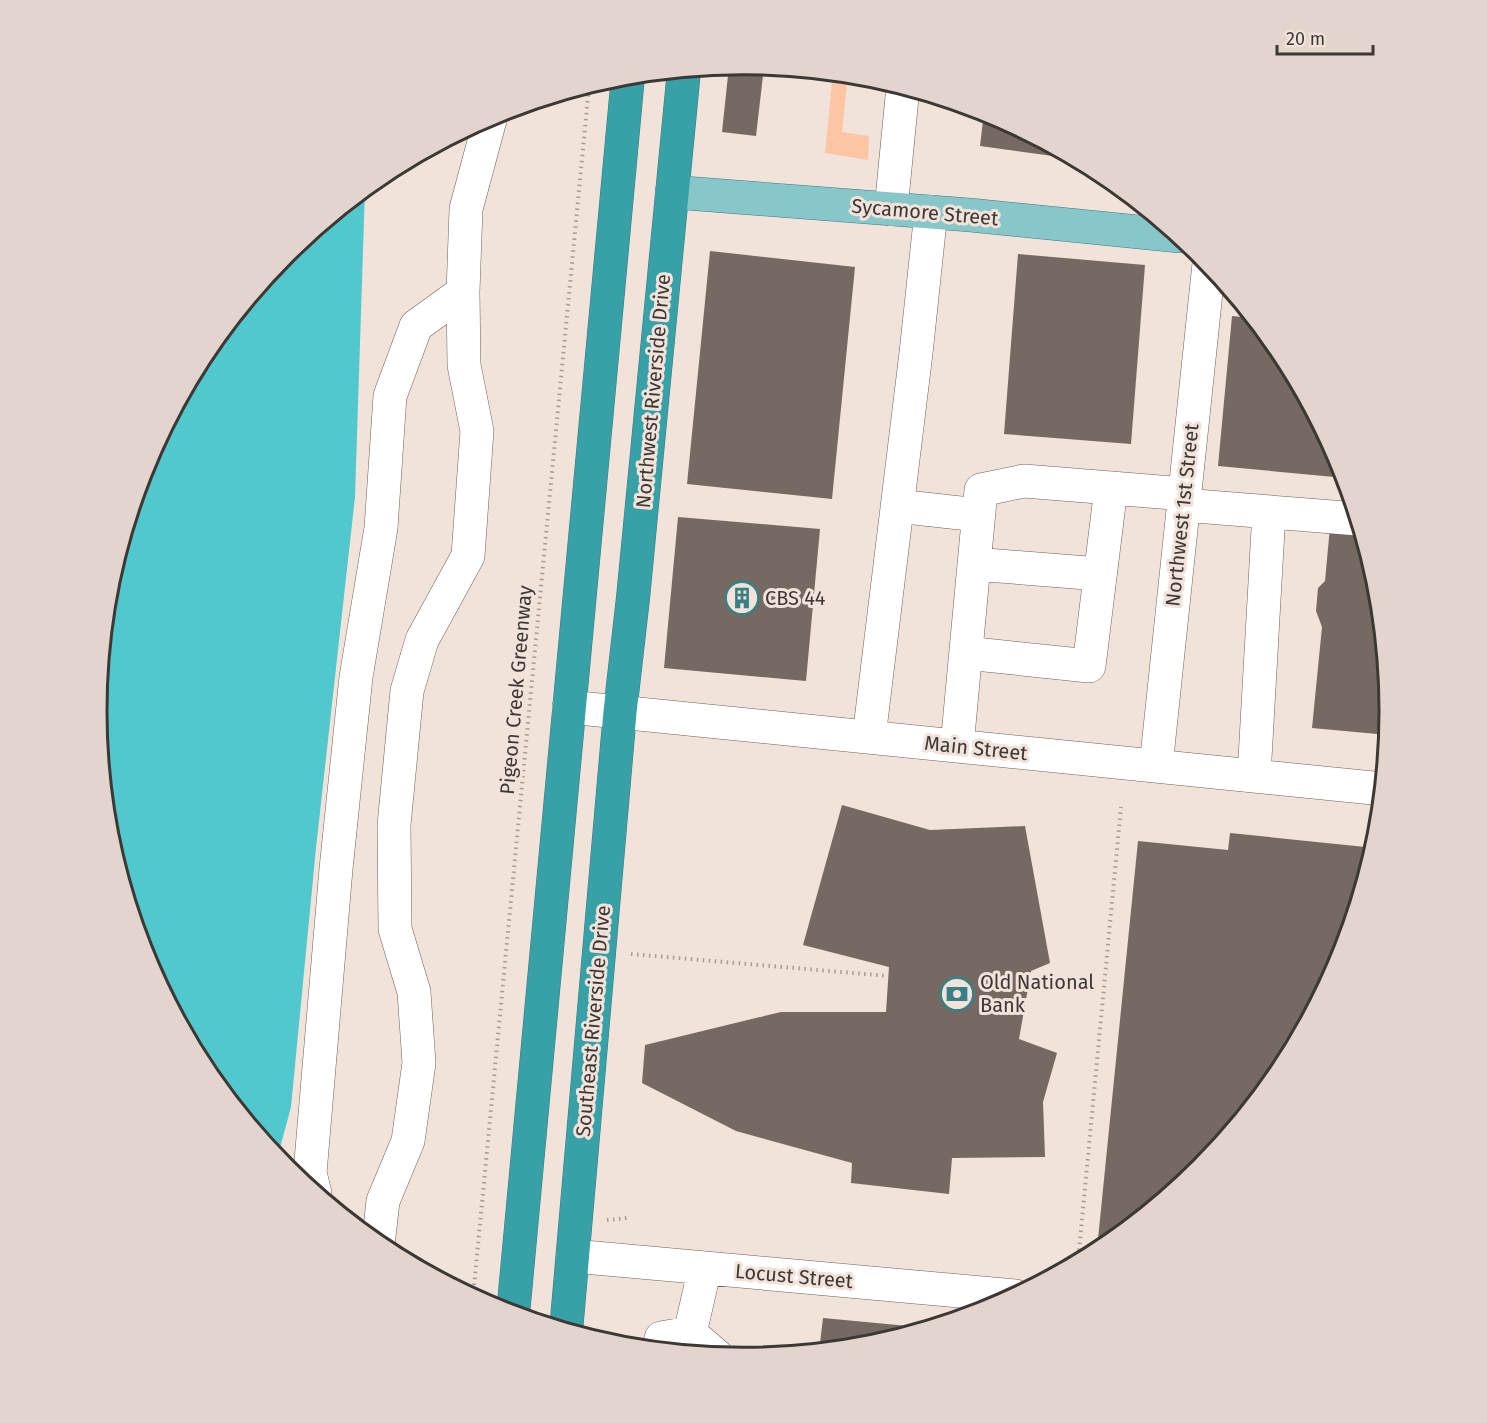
<svg xmlns="http://www.w3.org/2000/svg" width="1487" height="1423" viewBox="0 0 1487 1423" font-family="'Fira Sans',sans-serif">
	<rect width="100%" height="100%" fill="#f1e3da"/>
	<path fill="#fcc5a4" d="M 833,73 L 848,75 L 842,132 L 869,136 L 868,160 L 825,153 Z"/>
	<path fill="#51c7ce" d="M 365,189 L 355,497 L 316,848 L 291,1107 L 277,1159 L 205,1071 L 146,959 L 109,837 L 97,711 L 109,585 L 146,464 L 206,352 L 286,254 Z"/>
	<path fill="#766962" d="M 744,65 L 764,67 L 756,136 L 722,132 L 729,66 Z
		M 984,112 L 991,114 L 1075,159 L 980,146 Z
		M 710,251 L 855,267 L 832,499 L 687,484 Z
		M 1018,254 L 1145,265 L 1131,444 L 1004,434 Z
		M 1232,316 L 1253,318 L 1282,352 L 1341,464 L 1345,478 L 1218,466 Z
		M 678,517 L 820,529 L 806,681 L 664,668 Z
		M 1330,527 L 1361,530 L 1378,586 L 1390,712 L 1388,735 L 1312,728 L 1322,627 L 1316,611 L 1318,588 L 1325,581 Z
		M 842,805 L 930,830 L 1025,826 L 1050,963 L 1031,971 L 1019,1039 L 1057,1053 L 1043,1102 L 1045,1157 L 952,1158 L 949,1194 L 851,1183 L 852,1163 L 736,1131 L 642,1083 L 645,1045 L 781,1012 L 886,1012 L 889,967 L 803,945 Z
		M 1230,833 L 1375,848 L 1341,959 L 1281,1071 L 1201,1169 L 1103,1250 L 1097,1249 L 1138,841 L 1228,850 Z
		M 823,1318 L 929,1328 L 869,1346 L 819,1351 Z"/>
	<g fill="none" stroke-linecap="round" stroke-linejoin="round">
		<defs>
			<path id="minor" d="M 891,209 L 903,87
				M 1183,505 L 1358,519
				M 897,506 L 978,515
				M 974,564 L 1100,574
				M 966,653 L 1089,666 L 1111,488
				M 569,707 L 1383,789
				M 869,737 L 916,353 L 931,212
				M 957,746 L 981,490 L 1024,481 L 1185,494
				M 1156,766 L 1209,264
				M 1254,776 L 1269,512
				M 315,1193 L 310,1173 L 336,869 L 356,677 L 381,528 L 390,396 L 416,326 L 463,292
				M 378,1245 L 383,1201 L 408,1141 L 419,1063 L 414,992 L 395,929 L 394,825 L 407,691 L 422,640 L 468,556 L 477,431 L 464,365 L 463,292 L 466,209 L 491,116
				M 573,1256 L 1015,1296
				M 690,1333 L 717,1356
				M 659,1350 L 661,1338 L 690,1333 L 705,1268"/>
			<path id="major" d="M 672,192 L 970,215 L 1179,236"/>
			<path id="highway" d="M 513,1314 L 628,76
				M 566,1331 L 620,712 L 633,598 L 684,70"/>
		</defs>
		<use href="#minor" stroke="#6e615a" stroke-width="34"/>
		<use href="#major" stroke="#397c7f" stroke-width="34"/>
		<use href="#highway" stroke="#397c7f" stroke-width="34"/>
		<path stroke="#a69c95" stroke-width="4" stroke-dasharray="1.5 4.5" stroke-linecap="butt" d="M 631,954 L 888,976
			M 607,1220 L 627,1218
			M 1078,1262 L 1121,807
			M 473,1297 L 589,86"/>
		<use href="#minor" stroke="#fff" stroke-width="33"/>
		<use href="#major" stroke="#87c7ca" stroke-width="33"/>
		<use href="#highway" stroke="#37a1a7" stroke-width="33"/>
	</g>
	<defs>
		<symbol id="building-ring" viewBox="-11 -11 22 22"><circle r="9.5" fill="#f1e3da" stroke="#388085" stroke-width="1.5"/><path d="M-4-6H4V6H1V3H-1V6H-4ZM-2.5-4.3h1.7v1.8h-1.7ZM.8-4.3h1.7v1.8H.8ZM-2.5-1h1.7V.8h-1.7ZM.8-1h1.7V.8H.8Z" fill="#388085"/></symbol>
		<symbol id="bank-ring" viewBox="-11 -11 22 22"><circle r="9.5" fill="#f1e3da" stroke="#388085" stroke-width="1.5"/><path d="M-6-4H6V4H-6ZM0-2.3a2.3 2.3 0 1 0 0 4.6a2.3 2.3 0 1 0 0-4.6Z" fill="#388085"/></symbol>
	</defs>
	<g fill-rule="evenodd">
		<use href="#building-ring" x="723" y="579" width="38" height="38"/>
		<use href="#bank-ring" x="938" y="975" width="38" height="38"/>
	</g>
	<g text-anchor="middle" stroke-width="6" stroke-linejoin="round" paint-order="stroke">
		<g font-size="20" fill="#3d3834" stroke="#f1e3da">
			<text transform="translate(925 212) rotate(5)" y="7">Sycamore Street</text>
			<text transform="translate(653 391) rotate(-85)" y="7">Northwest Riverside Drive</text>
			<text transform="translate(1182 515) rotate(-84)" y="7">Northwest 1st Street</text>
			<text transform="translate(516 690) rotate(-85)" y="7">Pigeon Creek Greenway</text>
			<text transform="translate(976 748) rotate(6)" y="7">Main Street</text>
			<text transform="translate(593 1021) rotate(-85)" y="7">Southeast Riverside Drive</text>
			<text transform="translate(794 1276) rotate(5)" y="7">Locust Street</text>
		</g>
		<g font-size="20" fill="#3d3834" stroke="#f1e3da" text-anchor="start">
			<text x="765" y="605">CBS 44</text>
			<text x="980" y="989">Old National<tspan x="980" dy="23">Bank</tspan></text>
		</g>
	</g>
	<path d="M0 0H1487V1423H0ZM107 711a636 636 0 1 1 1272 0a636 636 0 1 1-1272 0Z" fill="#e3d5cd" fill-rule="evenodd"/>
	<path fill="none" stroke="#3d3834" stroke-width="3" d="M107 711a636 636 0 1 1 1272 0a636 636 0 1 1-1272 0Z"/>
	<path d="M1277 45v9h96v-9" fill="none" stroke="#3d3834" stroke-width="3"/>
	<text x="1286" y="45" font-size="18" fill="#3d3834" stroke="#f1e3da" stroke-width="4.5" paint-order="stroke">20 m</text>
</svg>
